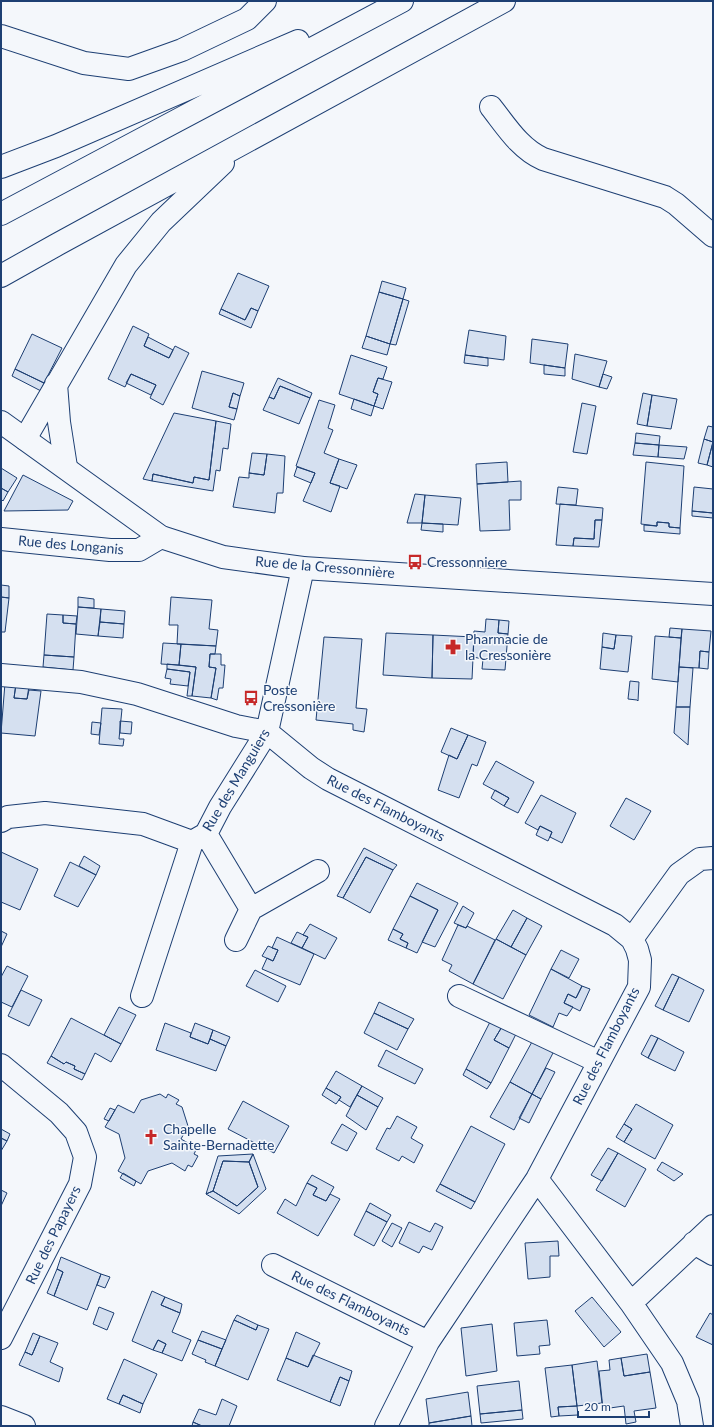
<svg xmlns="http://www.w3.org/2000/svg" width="714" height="1427" viewBox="0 0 714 1427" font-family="Lato,sans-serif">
	<rect width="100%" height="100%" fill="#f4f7fb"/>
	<path fill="#d5e0f0" stroke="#1d3f73" d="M 238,273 L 269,286 L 258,311 L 251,308 L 245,320 L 221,309 Z
		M 382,281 L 406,288 L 403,299 L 379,292 Z
		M 379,292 L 403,299 L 390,344 L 366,336 Z
		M 403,299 L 409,301 L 396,345 L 390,344 Z
		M 251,308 L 258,311 L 251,328 L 219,314 L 221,309 L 245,320 Z
		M 133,326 L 149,334 L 144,346 L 169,358 L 175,346 L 189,353 L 163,405 L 150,398 L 156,385 L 131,374 L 125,387 L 108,379 Z
		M 469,330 L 506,336 L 504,360 L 465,355 Z
		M 32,334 L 62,348 L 44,383 L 15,369 Z
		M 366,336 L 390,344 L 387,355 L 362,348 Z
		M 148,337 L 173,350 L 169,358 L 144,346 Z
		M 532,339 L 568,344 L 565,368 L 530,363 Z
		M 575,354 L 607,361 L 599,387 L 572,379 Z
		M 351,355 L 387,367 L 383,379 L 378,378 L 373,392 L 378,394 L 374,406 L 339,394 Z
		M 465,355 L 488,358 L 488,366 L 464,363 Z
		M 544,365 L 565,368 L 565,376 L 544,374 Z
		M 15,369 L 44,383 L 41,391 L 12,376 Z
		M 202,371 L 244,383 L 240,396 L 233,393 L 229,407 L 237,409 L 234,420 L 192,408 Z
		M 131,374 L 156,385 L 151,395 L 126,383 Z
		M 603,374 L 612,377 L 607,389 L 599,387 Z
		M 278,378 L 312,393 L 310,398 L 280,386 L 274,399 L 269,397 Z
		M 378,378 L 392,382 L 383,409 L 374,406 L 378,394 L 373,392 Z
		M 280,386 L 310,398 L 299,424 L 263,410 L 269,397 L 274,399 Z
		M 233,393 L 240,396 L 237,409 L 229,407 Z
		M 643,393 L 652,395 L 647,426 L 637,424 Z
		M 652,395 L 677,399 L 671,429 L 647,426 Z
		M 354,399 L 374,406 L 371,416 L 351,409 Z
		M 319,400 L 335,405 L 328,428 L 333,430 L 324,453 L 339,459 L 330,483 L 340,486 L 331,512 L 303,501 L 315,473 L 296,466 Z
		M 582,403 L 596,406 L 587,454 L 573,452 Z
		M 174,413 L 216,421 L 209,480 L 194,477 L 193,483 L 153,474 L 152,481 L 143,479 Z
		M 216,421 L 231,424 L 228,449 L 223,448 L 220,471 L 216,470 L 213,491 L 152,481 L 153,474 L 193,483 L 194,477 L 209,480 Z
		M 708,426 L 713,427 L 713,442 L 704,439 Z
		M 636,433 L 660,436 L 659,445 L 635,443 Z
		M 704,439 L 713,442 L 707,465 L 698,463 Z
		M 713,442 L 713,467 L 707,465 Z
		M 635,443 L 659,445 L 658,457 L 633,455 Z
		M 659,445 L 687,447 L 684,459 L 658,457 Z
		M 252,453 L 267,454 L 264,475 L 249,473 Z
		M 267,454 L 285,456 L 283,493 L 277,493 L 275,513 L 233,507 L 239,477 L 249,478 L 249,473 L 264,475 Z
		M 339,459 L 357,465 L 347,489 L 330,483 Z
		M 507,462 L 508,482 L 477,484 L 476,464 Z
		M 646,462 L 684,466 L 680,528 L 669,527 L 669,523 L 657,522 L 657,526 L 641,524 Z
		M 297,467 L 315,473 L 311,483 L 294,476 Z
		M 1,468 L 17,478 L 8,492 L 1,488 Z
		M 23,475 L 73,501 L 68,510 L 4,511 Z
		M 521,481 L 521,500 L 509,500 L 510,530 L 480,531 L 477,484 Z
		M 558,487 L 578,489 L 576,505 L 556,504 Z
		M 694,487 L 713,489 L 713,513 L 692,511 Z
		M 1,488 L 8,492 L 3,501 L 1,499 Z
		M 415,494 L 425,495 L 422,523 L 407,523 Z
		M 425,495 L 461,498 L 458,525 L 422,523 Z
		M 560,504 L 603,508 L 602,520 L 595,520 L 594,539 L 574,538 L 573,546 L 556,545 Z
		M 692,511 L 713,513 L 713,518 L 692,516 Z
		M 595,520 L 602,520 L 599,547 L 573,546 L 574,538 L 594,539 Z
		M 657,522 L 669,523 L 669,527 L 680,528 L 680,534 L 644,531 L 644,525 L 657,526 Z
		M 422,523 L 443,524 L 443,532 L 421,530 Z
		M 1,585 L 9,586 L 9,598 L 1,597 Z
		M 1,597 L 9,598 L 5,632 L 1,632 Z
		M 78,597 L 94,599 L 94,608 L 78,607 Z
		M 171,597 L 212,600 L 209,629 L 218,630 L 216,646 L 177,644 L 178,625 L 169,625 Z
		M 78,607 L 101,609 L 98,636 L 76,634 Z
		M 101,609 L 125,611 L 124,624 L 100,622 Z
		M 47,614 L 63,615 L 63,623 L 76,624 L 74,657 L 44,655 Z
		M 63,615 L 77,616 L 76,624 L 63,623 Z
		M 486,619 L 499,620 L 498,633 L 508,634 L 505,670 L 482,669 L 483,659 L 473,657 L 474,631 L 485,632 Z
		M 499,620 L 509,621 L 508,634 L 498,633 Z
		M 100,622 L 124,624 L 123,638 L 98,636 Z
		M 670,628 L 682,629 L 681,638 L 669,637 Z
		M 682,629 L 711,631 L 709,652 L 700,651 L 699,668 L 679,667 Z
		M 386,633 L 433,635 L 432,678 L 383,675 Z
		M 603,633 L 616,635 L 614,649 L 602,647 Z
		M 433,635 L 474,637 L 472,679 L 432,678 Z
		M 616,635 L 632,636 L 628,672 L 600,669 L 602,647 L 614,649 Z
		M 655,636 L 681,638 L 678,682 L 652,679 Z
		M 324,637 L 362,639 L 356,708 L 367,709 L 364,732 L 353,730 L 353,724 L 316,720 Z
		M 163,643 L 181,644 L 179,665 L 161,664 Z
		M 181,644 L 216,646 L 215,654 L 210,654 L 209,667 L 216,668 L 211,698 L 192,696 L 196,667 L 179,665 Z
		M 700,651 L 709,652 L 708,669 L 699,668 Z
		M 210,654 L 221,654 L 221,665 L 225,665 L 223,688 L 219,688 L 217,700 L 211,698 L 216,668 L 209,667 Z
		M 44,655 L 74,657 L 73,670 L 43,667 Z
		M 167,664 L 196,667 L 192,696 L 187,696 L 190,672 L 167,669 Z
		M 679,667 L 693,668 L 690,707 L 676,707 Z
		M 167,669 L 190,672 L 188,686 L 170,684 L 171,679 L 165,678 Z
		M 630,681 L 639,682 L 638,701 L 637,700 L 628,699 Z
		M 5,683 L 16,684 L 14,698 L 27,699 L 29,690 L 41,691 L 35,736 L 1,733 Z
		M 16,684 L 29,686 L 27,699 L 14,698 Z
		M 676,707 L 690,707 L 688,745 L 674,733 Z
		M 102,708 L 122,709 L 119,739 L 124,739 L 123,746 L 99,744 Z
		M 120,721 L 132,722 L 131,734 L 120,733 Z
		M 92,722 L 101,723 L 99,735 L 91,734 Z
		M 451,728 L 468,735 L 457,759 L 441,752 Z
		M 468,735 L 486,742 L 477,766 L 472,764 L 459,798 L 438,790 L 449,755 L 457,759 Z
		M 496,761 L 534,782 L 518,813 L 504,806 L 509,798 L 483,784 Z
		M 495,790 L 509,798 L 504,806 L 491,798 Z
		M 541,795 L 576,813 L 562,843 L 550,837 L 552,832 L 540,826 L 538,830 L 525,823 Z
		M 626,798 L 651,811 L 634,840 L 610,826 Z
		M 540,826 L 552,832 L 548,841 L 536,835 Z
		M 364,848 L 397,865 L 393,870 L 366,857 L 343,898 L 337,896 Z
		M 1,852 L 38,869 L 20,910 L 1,902 Z
		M 84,856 L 100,866 L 96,875 L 79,866 Z
		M 366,857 L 393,870 L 370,913 L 343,898 Z
		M 70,862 L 96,875 L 78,907 L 54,896 Z
		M 417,883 L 458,903 L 435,947 L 422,942 L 438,910 L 410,896 Z
		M 410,896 L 438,910 L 417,953 L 406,948 L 408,943 L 400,939 L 403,934 L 393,929 Z
		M 463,906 L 474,913 L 466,928 L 454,923 Z
		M 513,910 L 527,918 L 511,947 L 496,939 Z
		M 527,918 L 542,926 L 526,955 L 511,947 Z
		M 310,924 L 337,938 L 325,959 L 302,948 L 308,937 L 303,935 Z
		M 458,925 L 466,928 L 467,926 L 495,940 L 473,984 L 449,971 L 452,965 L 442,960 Z
		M 393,929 L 403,934 L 400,939 L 408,943 L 406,948 L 388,940 Z
		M 1,931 L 7,934 L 1,947 Z
		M 297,932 L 308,937 L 302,948 L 291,943 Z
		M 277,937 L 314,954 L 300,985 L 262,969 L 267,958 L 273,961 L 278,950 L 272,948 Z
		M 496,939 L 526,955 L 503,999 L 473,984 Z
		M 268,946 L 278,950 L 273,961 L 262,956 Z
		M 561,950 L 579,959 L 569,978 L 551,969 Z
		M 7,966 L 28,976 L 12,1007 L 1,1002 L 1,977 Z
		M 551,969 L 582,986 L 576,998 L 568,994 L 564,1003 L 573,1007 L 567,1016 L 559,1013 L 553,1027 L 529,1015 Z
		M 255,970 L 286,986 L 278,1002 L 246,986 Z
		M 672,974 L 679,977 L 663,1010 L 655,1006 Z
		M 679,977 L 704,990 L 689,1022 L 663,1010 Z
		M 582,986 L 590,989 L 580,1011 L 564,1003 L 568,994 L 576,998 Z
		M 21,990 L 42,1000 L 29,1026 L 8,1016 Z
		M 379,1002 L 414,1019 L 408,1029 L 374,1013 Z
		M 119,1007 L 136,1015 L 121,1044 L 104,1035 Z
		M 374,1013 L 408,1029 L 397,1050 L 364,1033 Z
		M 71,1018 L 121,1044 L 111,1062 L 95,1053 L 85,1074 L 74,1069 L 75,1066 L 66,1062 L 64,1064 L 51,1056 Z
		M 491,1020 L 503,1025 L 494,1040 L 509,1048 L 491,1083 L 466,1069 Z
		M 165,1023 L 191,1033 L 190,1037 L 208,1044 L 210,1039 L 226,1046 L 216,1071 L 156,1050 Z
		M 195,1023 L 213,1030 L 208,1044 L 190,1037 Z
		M 503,1025 L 517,1032 L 509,1048 L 494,1040 Z
		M 213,1030 L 230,1037 L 226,1046 L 210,1039 Z
		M 651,1035 L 658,1038 L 648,1058 L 641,1054 Z
		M 658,1038 L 684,1052 L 675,1071 L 648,1058 Z
		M 533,1040 L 554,1051 L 532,1094 L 510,1082 Z
		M 386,1050 L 423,1069 L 415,1084 L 378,1066 Z
		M 51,1056 L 64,1064 L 66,1062 L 75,1066 L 74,1069 L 85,1074 L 82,1080 L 47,1063 Z
		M 546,1068 L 555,1072 L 541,1099 L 532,1094 Z
		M 466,1069 L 491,1083 L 487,1089 L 463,1075 Z
		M 336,1071 L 362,1086 L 350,1107 L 339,1100 L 341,1097 L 326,1088 Z
		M 510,1082 L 532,1094 L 514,1130 L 490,1117 Z
		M 362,1086 L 383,1098 L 378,1107 L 357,1095 Z
		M 326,1088 L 341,1097 L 336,1104 L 322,1095 Z
		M 160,1094 L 166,1098 L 168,1094 L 179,1100 L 176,1104 L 182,1107 L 188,1126 L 181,1139 L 197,1148 L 194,1154 L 198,1156 L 192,1167 L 188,1165 L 185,1171 L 172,1163 L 148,1171 L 141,1184 L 118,1171 L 125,1158 L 119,1134 L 105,1127 L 118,1105 L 134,1113 L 141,1100 Z
		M 532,1094 L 541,1099 L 529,1123 L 519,1118 Z
		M 357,1095 L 378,1107 L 366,1130 L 346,1116 Z
		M 243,1101 L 289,1126 L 274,1153 L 228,1129 Z
		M 636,1104 L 673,1125 L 655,1159 L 624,1142 L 632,1129 L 624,1124 Z
		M 110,1108 L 115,1110 L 109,1121 L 104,1119 Z
		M 397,1116 L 417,1127 L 411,1138 L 423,1145 L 414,1163 L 402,1156 L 399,1161 L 376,1149 L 387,1128 L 390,1129 Z
		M 342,1124 L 357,1133 L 347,1151 L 331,1143 Z
		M 624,1124 L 632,1129 L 624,1142 L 616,1137 Z
		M 471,1126 L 505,1144 L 475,1202 L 440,1184 Z
		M 1,1129 L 10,1134 L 7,1141 L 1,1138 Z
		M 1,1138 L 7,1141 L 1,1151 Z
		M 608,1148 L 618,1153 L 602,1181 L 591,1175 Z
		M 618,1153 L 646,1169 L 625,1207 L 596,1190 Z
		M 253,1154 L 249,1162 L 223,1161 L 213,1191 L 206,1194 L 218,1156 Z
		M 253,1154 L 266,1189 L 239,1214 L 206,1194 L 213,1191 L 237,1206 L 258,1187 L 249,1162 Z
		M 223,1161 L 249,1162 L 258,1187 L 237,1206 L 213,1191 Z
		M 662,1162 L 683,1174 L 674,1181 L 657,1170 Z
		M 123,1173 L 136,1181 L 134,1186 L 120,1178 Z
		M 312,1175 L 334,1187 L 326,1201 L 313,1195 L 317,1188 L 307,1183 Z
		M 307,1183 L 317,1188 L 313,1195 L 326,1201 L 330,1194 L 340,1199 L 318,1236 L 277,1213 L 285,1199 L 296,1206 Z
		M 440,1184 L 475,1202 L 471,1209 L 436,1191 Z
		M 1,1190 L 7,1193 L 1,1206 Z
		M 370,1203 L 391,1215 L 387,1222 L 366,1211 Z
		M 366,1211 L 387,1222 L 374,1246 L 354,1235 Z
		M 409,1222 L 430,1232 L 435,1223 L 443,1227 L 432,1250 L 423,1246 L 419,1253 L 399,1243 Z
		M 392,1223 L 402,1228 L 392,1247 L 382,1241 Z
		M 558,1241 L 559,1256 L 550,1256 L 550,1277 L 528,1279 L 525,1243 Z
		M 61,1257 L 101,1274 L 87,1310 L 54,1296 L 63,1272 L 57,1269 Z
		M 57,1269 L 63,1272 L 54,1296 L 47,1293 Z
		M 101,1274 L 110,1277 L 105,1288 L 97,1285 Z
		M 152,1291 L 165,1297 L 161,1305 L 180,1313 L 172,1332 L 191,1340 L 182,1361 L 162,1353 L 166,1344 L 158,1340 L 153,1350 L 132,1341 Z
		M 165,1297 L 182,1304 L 180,1313 L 161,1305 Z
		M 592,1297 L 621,1332 L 604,1347 L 575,1311 Z
		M 99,1307 L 114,1313 L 107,1330 L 93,1324 Z
		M 710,1313 L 713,1315 L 713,1345 L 696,1337 Z
		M 237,1315 L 258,1325 L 256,1330 L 234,1320 Z
		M 234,1320 L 256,1330 L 258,1325 L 269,1329 L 248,1380 L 215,1366 Z
		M 547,1320 L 550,1345 L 539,1346 L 540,1354 L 517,1356 L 514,1323 Z
		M 492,1324 L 497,1371 L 466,1376 L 461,1328 Z
		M 202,1331 L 226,1340 L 222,1349 L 198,1340 Z
		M 296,1332 L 320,1343 L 308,1367 L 286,1358 Z
		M 33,1333 L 40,1336 L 32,1355 L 25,1352 Z
		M 40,1336 L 58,1343 L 50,1362 L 63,1368 L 59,1382 L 19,1365 L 25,1352 L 32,1355 Z
		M 158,1340 L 166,1344 L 162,1353 L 153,1350 Z
		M 198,1340 L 222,1349 L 215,1366 L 205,1362 L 206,1360 L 192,1354 Z
		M 647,1354 L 650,1372 L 624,1376 L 621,1358 Z
		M 313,1355 L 352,1371 L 349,1381 L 340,1377 L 330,1402 L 277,1380 L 286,1358 L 308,1367 Z
		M 621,1358 L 624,1376 L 650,1372 L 656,1408 L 634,1411 L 636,1422 L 626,1424 L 624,1406 L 603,1409 L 599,1371 L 610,1370 L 609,1360 Z
		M 124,1359 L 157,1374 L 143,1404 L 123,1395 L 119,1404 L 107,1399 Z
		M 597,1361 L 602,1403 L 577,1406 L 572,1365 Z
		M 572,1365 L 577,1406 L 558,1407 L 559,1416 L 551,1417 L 545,1368 Z
		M 340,1377 L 349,1381 L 340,1406 L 330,1402 Z
		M 519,1381 L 522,1410 L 480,1414 L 477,1386 Z
		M 468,1392 L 471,1416 L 429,1423 L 426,1399 Z
		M 123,1395 L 143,1404 L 140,1413 L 119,1404 Z
		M 222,1399 L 237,1406 L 229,1426 L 202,1426 L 193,1422 L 199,1409 L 216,1415 Z
		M 577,1406 L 578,1415 L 559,1416 L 558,1407 Z
		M 522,1410 L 523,1419 L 481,1423 L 480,1414 Z
		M 471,1416 L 472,1426 L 429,1426 L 429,1423 Z
		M 193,1422 L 202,1426 L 192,1426 Z"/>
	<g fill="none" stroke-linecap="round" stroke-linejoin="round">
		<defs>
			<path id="minor" d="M 1,36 L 84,63 L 129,69 L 182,50 L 247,19 L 265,1
				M 491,107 C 506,126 520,149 543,159 L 665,197 L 676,204 L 713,236
				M 1,539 L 110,550 L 139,550 L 161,537
				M 1,675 L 81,682 L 137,694 L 236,726 L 267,732 L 311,768 L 328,779 L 615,925 L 632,939 L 637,949 L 640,960 L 639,987 L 537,1179 L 428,1342 L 386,1426
				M 1,821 L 8,817 L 45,813 L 143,824 L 192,842
				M 206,834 L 251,909
				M 192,842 L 206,834 L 220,807 L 267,732 L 303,568
				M 632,939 L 679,874 L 700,859 L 713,858
				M 236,940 L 251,909 L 318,871
				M 142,996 L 192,842
				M 459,996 L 599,1062
				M 1,1065 L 59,1113 L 76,1132 L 85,1157 L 80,1184 L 1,1338
				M 537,1179 L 631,1303 L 672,1363 L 688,1401 L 692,1426
				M 694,1243 L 713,1254
				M 273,1265 L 428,1342
				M 631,1303 L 713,1226
				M 1,1417 L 24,1426"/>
			<path id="major" d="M 1,422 L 161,537 L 223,557 L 303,568 L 713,594"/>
			<path id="highway" d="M 1,167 L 56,146 L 298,41
				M 1,214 L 402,1
				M 1,276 L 58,244 L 504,1
				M 56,384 L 59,422 L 66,467
				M 25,439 L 126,265 L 161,222 L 223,163"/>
		</defs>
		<use href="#minor" stroke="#1d3f73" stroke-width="24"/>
		<use href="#major" stroke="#1d3f73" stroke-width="24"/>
		<use href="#highway" stroke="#1d3f73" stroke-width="24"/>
		<use href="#minor" stroke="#f4f7fb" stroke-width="22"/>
		<use href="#major" stroke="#f4f7fb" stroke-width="22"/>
		<use href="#highway" stroke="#f4f7fb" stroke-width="22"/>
	</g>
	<defs>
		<symbol id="bus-bare" viewBox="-9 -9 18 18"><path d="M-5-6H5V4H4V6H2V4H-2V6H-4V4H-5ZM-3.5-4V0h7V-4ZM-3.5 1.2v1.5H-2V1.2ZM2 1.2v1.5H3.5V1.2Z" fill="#c62828" stroke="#f4f7fb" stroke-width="2.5" paint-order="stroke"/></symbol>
		<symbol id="pharmacy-bare" viewBox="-9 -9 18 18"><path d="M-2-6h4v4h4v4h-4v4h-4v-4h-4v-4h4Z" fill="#c62828" stroke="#f4f7fb" stroke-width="2.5" paint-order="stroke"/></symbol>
		<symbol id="church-bare" viewBox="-9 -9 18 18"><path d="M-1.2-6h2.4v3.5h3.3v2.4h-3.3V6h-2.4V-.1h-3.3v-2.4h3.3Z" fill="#c62828" stroke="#f4f7fb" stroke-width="2.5" paint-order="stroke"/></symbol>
	</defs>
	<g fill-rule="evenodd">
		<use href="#bus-bare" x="404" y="551" width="22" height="22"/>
		<use href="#pharmacy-bare" x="442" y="636" width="22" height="22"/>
		<use href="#bus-bare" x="240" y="687" width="22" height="22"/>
		<use href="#church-bare" x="140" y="1126" width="22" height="22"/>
	</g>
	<g text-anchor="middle" stroke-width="3" stroke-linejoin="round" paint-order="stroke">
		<g font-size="14" fill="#1d3f73" stroke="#f4f7fb">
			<text transform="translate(71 545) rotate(5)" y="5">Rue des Longanis</text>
			<text transform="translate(325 567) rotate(5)" y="5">Rue de la Cressonnière</text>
			<text transform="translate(236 780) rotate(-59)" y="5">Rue des Manguiers</text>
			<text transform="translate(386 808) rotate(27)" y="5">Rue des Flamboyants</text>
			<text transform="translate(606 1046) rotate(-63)" y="5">Rue des Flamboyants</text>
			<text transform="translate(53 1235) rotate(-64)" y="5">Rue des Papayers</text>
			<text transform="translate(351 1303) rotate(26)" y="5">Rue des Flamboyants</text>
		</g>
		<g font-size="14" fill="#1d3f73" stroke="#f4f7fb" text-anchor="start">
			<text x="427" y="567">Cressonniere</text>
			<text x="465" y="644">Pharmacie de<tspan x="465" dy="16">la Cressonière</tspan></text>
			<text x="263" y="695">Poste<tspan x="263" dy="16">Cressonière</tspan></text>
			<text x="163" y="1134">Chapelle<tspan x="163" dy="16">Sainte-Bernadette</tspan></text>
		</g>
	</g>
	<rect width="714" height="1427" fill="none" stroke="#1d3f73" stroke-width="4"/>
	<path d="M578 1411v6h71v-6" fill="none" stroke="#1d3f73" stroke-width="2"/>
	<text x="584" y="1411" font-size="12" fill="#1d3f73" stroke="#f4f7fb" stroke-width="3" paint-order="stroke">20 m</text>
</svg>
